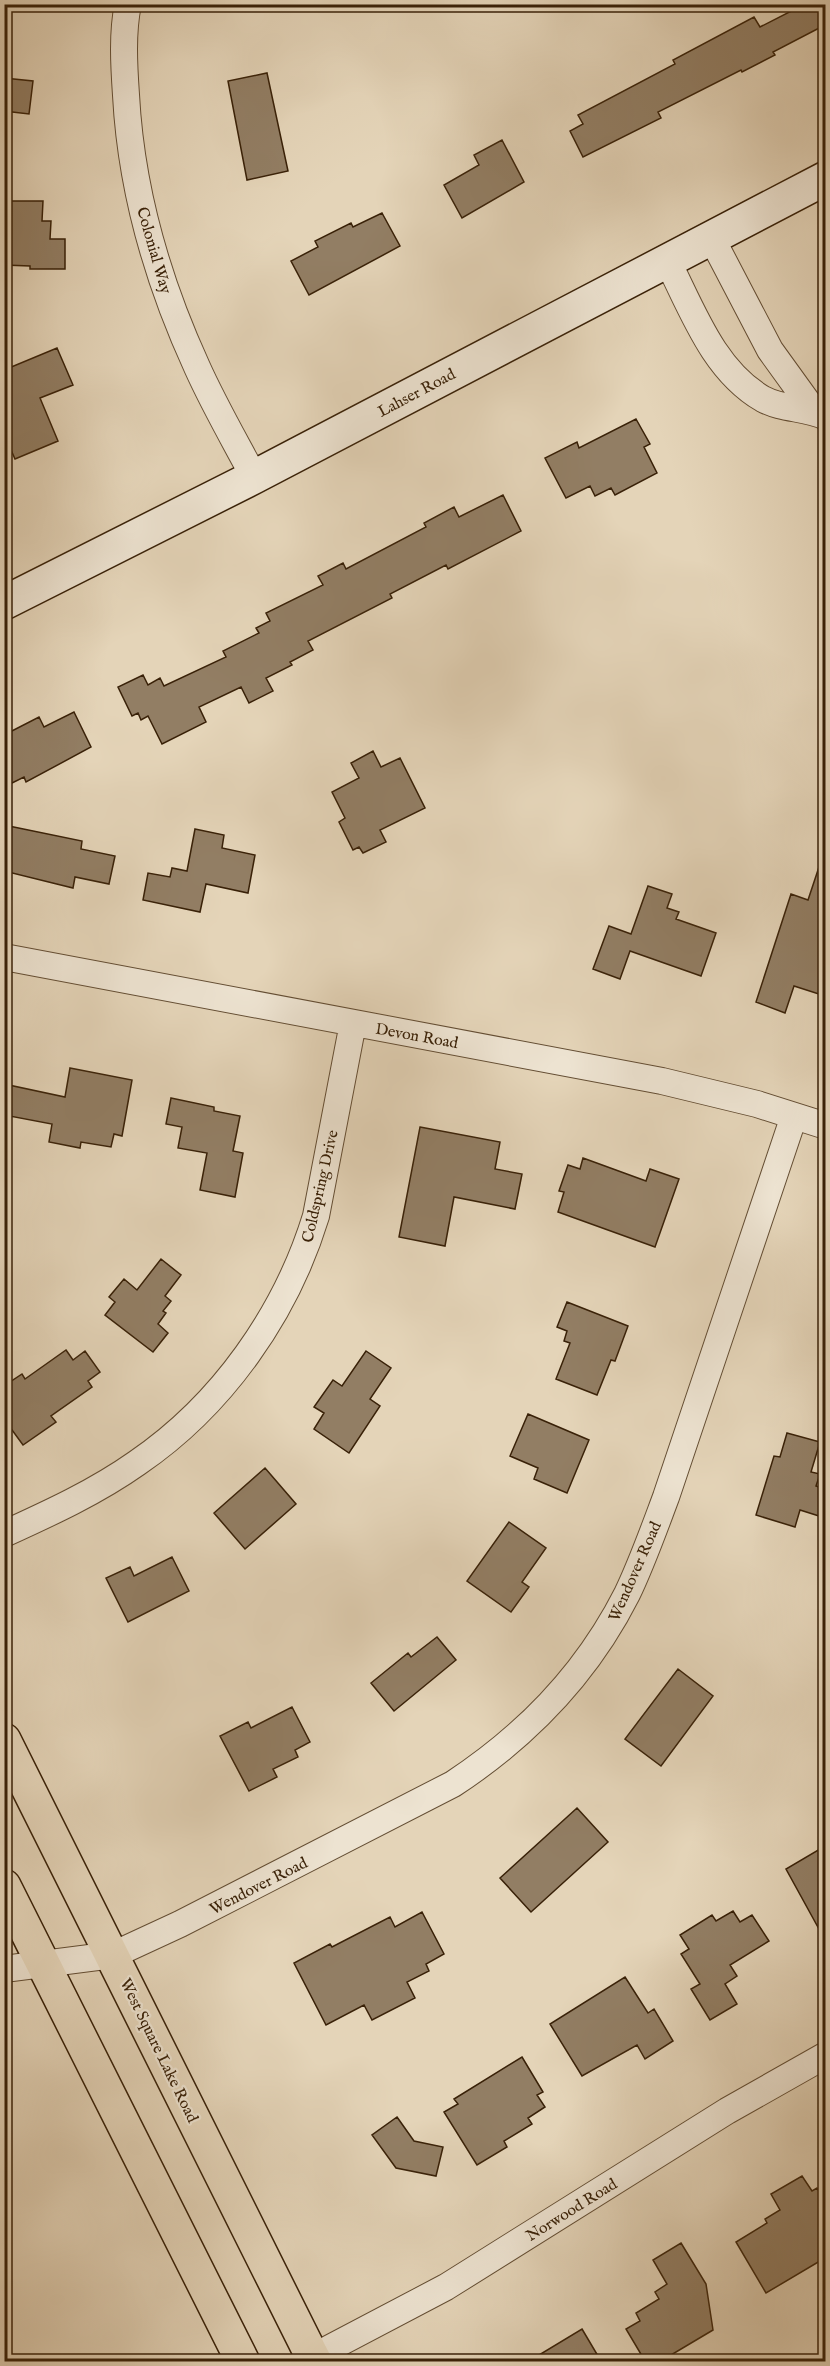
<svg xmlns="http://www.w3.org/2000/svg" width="830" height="2366" viewBox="0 0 830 2366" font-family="'IM FELL English',serif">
	<rect width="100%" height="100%" fill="#e4d4b8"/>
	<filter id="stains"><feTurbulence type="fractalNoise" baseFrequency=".00333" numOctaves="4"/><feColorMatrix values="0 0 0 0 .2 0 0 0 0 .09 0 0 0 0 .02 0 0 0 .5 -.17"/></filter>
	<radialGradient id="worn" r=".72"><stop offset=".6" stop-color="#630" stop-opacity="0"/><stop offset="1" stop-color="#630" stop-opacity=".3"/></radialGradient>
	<path fill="#927e64" stroke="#392108" stroke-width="1.5" d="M 805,4 L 825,4 L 825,25 L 773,52 L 775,55 L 742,72 L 741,70 L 658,112 L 661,118 L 583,157 L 570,131 L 583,124 L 578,115 L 675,64 L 673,60 L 754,17 L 760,27 Z
		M 267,73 L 288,171 L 247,180 L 228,81 Z
		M 4,78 L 33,81 L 29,114 L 4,111 Z
		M 502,140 L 524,182 L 462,218 L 444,185 L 479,165 L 474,155 Z
		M 11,201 L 43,201 L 42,221 L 51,221 L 50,239 L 65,239 L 65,269 L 30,269 L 30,266 L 4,265 L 4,204 L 11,204 Z
		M 382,213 L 400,246 L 309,295 L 291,261 L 318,247 L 315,241 L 351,223 L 353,227 Z
		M 57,348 L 73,385 L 40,398 L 58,441 L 15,459 L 4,434 L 4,370 Z
		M 636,419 L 650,444 L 644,447 L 657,473 L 615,495 L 611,488 L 595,496 L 590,486 L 566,498 L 545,458 L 577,442 L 579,448 Z
		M 503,495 L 521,531 L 448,569 L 446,565 L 390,594 L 392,598 L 308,641 L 313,650 L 290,662 L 292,665 L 266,678 L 273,691 L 249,703 L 241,687 L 199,707 L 206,722 L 162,744 L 148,716 L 141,720 L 138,713 L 132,716 L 118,687 L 143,675 L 148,685 L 160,678 L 164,686 L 226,657 L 223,651 L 259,633 L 256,628 L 270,621 L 266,613 L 323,585 L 318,576 L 343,563 L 346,569 L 426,527 L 424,523 L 454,507 L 459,517 Z
		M 74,712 L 91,747 L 26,782 L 24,777 L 4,787 L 4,735 L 39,717 L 44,727 Z
		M 373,751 L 381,767 L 400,758 L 425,808 L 380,830 L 386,842 L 363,853 L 359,847 L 353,850 L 339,822 L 345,818 L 332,792 L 359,778 L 351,763 Z
		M 4,825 L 82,841 L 81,849 L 115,856 L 109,884 L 75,877 L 73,888 L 4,871 Z
		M 195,829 L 224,835 L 222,848 L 255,855 L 248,893 L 206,884 L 200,912 L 143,900 L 148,873 L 170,877 L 172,868 L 187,871 Z
		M 822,858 L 825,859 L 825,996 L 794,986 L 785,1013 L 756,1002 L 791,894 L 808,900 Z
		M 648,886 L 672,894 L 667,908 L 679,912 L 676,919 L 716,933 L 701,976 L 630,951 L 620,979 L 593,969 L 609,926 L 631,934 Z
		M 70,1068 L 132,1080 L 122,1136 L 114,1134 L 111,1147 L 81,1142 L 80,1148 L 49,1142 L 52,1124 L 4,1115 L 4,1084 L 65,1097 Z
		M 171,1098 L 214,1107 L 214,1111 L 240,1116 L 233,1151 L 243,1153 L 235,1197 L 200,1190 L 207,1153 L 178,1148 L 182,1127 L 166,1124 Z
		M 420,1127 L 500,1142 L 495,1169 L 522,1174 L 515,1209 L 454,1197 L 445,1246 L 399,1237 Z
		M 583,1158 L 646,1181 L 650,1169 L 679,1179 L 655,1247 L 558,1212 L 564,1192 L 559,1191 L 568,1165 L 580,1169 Z
		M 161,1259 L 181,1275 L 165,1296 L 171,1301 L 163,1311 L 166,1313 L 158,1324 L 168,1333 L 153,1352 L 105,1315 L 115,1302 L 109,1297 L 124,1279 L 137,1290 Z
		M 567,1302 L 628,1326 L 615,1361 L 611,1360 L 597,1395 L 556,1379 L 570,1343 L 564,1341 L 567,1331 L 557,1327 Z
		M 66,1350 L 73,1360 L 85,1351 L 100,1372 L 88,1381 L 92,1387 L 51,1416 L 56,1422 L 23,1445 L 4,1419 L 4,1386 L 22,1374 L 25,1379 Z
		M 366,1351 L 391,1368 L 370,1399 L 380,1406 L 349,1453 L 314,1429 L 324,1413 L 314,1407 L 333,1380 L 342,1386 Z
		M 528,1414 L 589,1440 L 567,1493 L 534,1479 L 538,1468 L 510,1456 Z
		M 787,1433 L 820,1442 L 811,1472 L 820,1474 L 816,1486 L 825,1489 L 819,1516 L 800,1510 L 795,1527 L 756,1515 L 774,1456 L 780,1457 Z
		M 265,1468 L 296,1504 L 245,1549 L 214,1513 Z
		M 509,1522 L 546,1548 L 522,1582 L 529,1587 L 511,1612 L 467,1581 Z
		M 172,1557 L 189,1591 L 128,1622 L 106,1578 L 130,1567 L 134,1576 Z
		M 437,1637 L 456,1660 L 394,1711 L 371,1683 L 408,1653 L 411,1657 Z
		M 678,1669 L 713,1696 L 661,1766 L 625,1739 Z
		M 292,1707 L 310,1742 L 295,1750 L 298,1757 L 273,1769 L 277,1777 L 249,1791 L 220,1736 L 248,1722 L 251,1728 Z
		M 577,1808 L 608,1842 L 531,1912 L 500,1878 Z
		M 825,1846 L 825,1940 L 786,1869 Z
		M 733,1911 L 740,1922 L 752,1915 L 769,1941 L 730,1965 L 737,1976 L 725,1984 L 737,2004 L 710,2020 L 691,1989 L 700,1984 L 681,1954 L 689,1949 L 680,1935 L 712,1915 L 716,1921 Z
		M 422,1912 L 444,1954 L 426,1964 L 429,1971 L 407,1982 L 415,1998 L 372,2020 L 364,2005 L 326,2025 L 294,1963 L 330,1944 L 332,1947 L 390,1917 L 395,1927 Z
		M 625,1977 L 648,2013 L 654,2009 L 673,2041 L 645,2059 L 637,2045 L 582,2076 L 550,2024 Z
		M 522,2057 L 543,2092 L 537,2095 L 545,2107 L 528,2118 L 532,2124 L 504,2141 L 507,2147 L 477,2165 L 444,2112 L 458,2104 L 454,2099 Z
		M 397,2117 L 414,2141 L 443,2147 L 436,2176 L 396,2168 L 372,2135 Z
		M 802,2176 L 812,2191 L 817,2188 L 825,2202 L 825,2258 L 766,2293 L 736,2242 L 767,2223 L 765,2219 L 780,2210 L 771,2194 Z
		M 681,2243 L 706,2284 L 713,2330 L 661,2361 L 645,2361 L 626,2329 L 640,2321 L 636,2313 L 659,2299 L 655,2292 L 667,2284 L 653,2260 Z
		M 582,2329 L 601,2361 L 529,2361 Z"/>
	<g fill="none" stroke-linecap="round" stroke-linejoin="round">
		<defs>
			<path id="street" d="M 128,4 C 122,33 124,66 126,95 C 131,189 158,282 197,367 C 214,405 235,441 254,477
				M 711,237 L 770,350 L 814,411
				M 667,260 C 692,309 713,370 763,399 C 783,410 806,407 826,417
				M 4,957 L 662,1081 L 757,1104 L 826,1126
				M 4,1534 C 50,1513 96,1492 137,1463 C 222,1405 286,1314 316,1216 L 353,1023
				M 4,1969 L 113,1955 L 180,1924 L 453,1784 C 526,1736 587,1673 627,1594 C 642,1563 654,1529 666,1497 L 794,1116
				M 313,2357 L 446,2287 L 727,2111 L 826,2055"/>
			<path id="secondary" d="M 4,603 L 254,477 L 826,178"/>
			<path id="highway" d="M 4,1740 L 315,2362
				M 4,1886 L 243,2362"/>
		</defs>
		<use href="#street" stroke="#644e34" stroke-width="28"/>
		<use href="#secondary" stroke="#392108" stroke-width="36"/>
		<use href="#highway" stroke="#392108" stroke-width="36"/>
		<use href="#street" stroke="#ede3d1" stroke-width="26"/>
		<use href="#secondary" stroke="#ede3d1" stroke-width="33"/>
		<use href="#highway" stroke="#e4d4b8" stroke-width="33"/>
	</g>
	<g text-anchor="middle" stroke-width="4.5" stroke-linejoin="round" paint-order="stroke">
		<g font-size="16" fill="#392108" stroke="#ede3d1">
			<text transform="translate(155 250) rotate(74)" y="6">Colonial Way</text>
			<text transform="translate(416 392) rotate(-28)" y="6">Lahser Road</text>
			<text transform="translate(417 1035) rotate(10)" y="6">Devon Road</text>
			<text transform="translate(319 1186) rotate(-77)" y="6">Coldspring Drive</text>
			<text transform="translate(634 1571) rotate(-66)" y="6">Wendover Road</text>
			<text transform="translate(258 1885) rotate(-27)" y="6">Wendover Road</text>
			<text transform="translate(160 2050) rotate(64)" y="6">West Square Lake Road</text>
			<text transform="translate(571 2209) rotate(-32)" y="6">Norwood Road</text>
		</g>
	</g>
	<rect width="830" height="2366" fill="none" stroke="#e4d4b8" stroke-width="24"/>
	<rect x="6" y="6" width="818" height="2354" fill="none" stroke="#392108" stroke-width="3"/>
	<rect x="12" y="12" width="806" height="2342" fill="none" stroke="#392108" stroke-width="1.5"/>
	<rect width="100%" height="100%" filter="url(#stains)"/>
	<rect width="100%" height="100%" fill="url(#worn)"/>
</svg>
